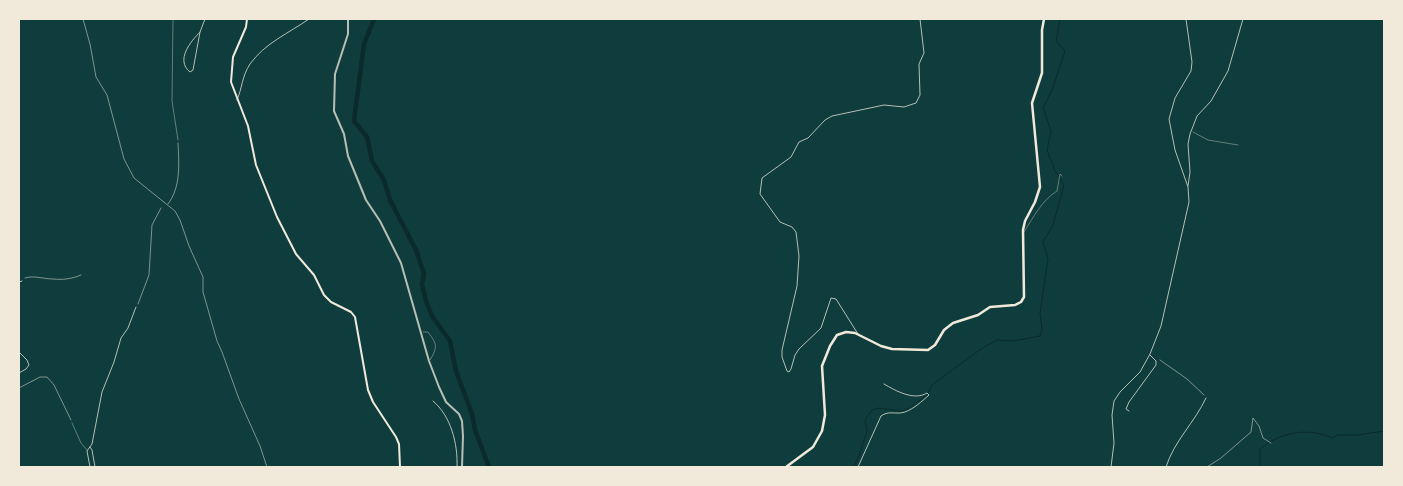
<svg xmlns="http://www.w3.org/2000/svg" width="1403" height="486" viewBox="0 0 1403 486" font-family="'Roboto Condensed',sans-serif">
	<rect width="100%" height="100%" fill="#0f3d3e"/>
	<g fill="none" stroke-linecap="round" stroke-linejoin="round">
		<path stroke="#0a2a2b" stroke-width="1" d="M 853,467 L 859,456 L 867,431 L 865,420 L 872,410 L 879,408 L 900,411 L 906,410 L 927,395 L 932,385 L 981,349 L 997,340 L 1013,341 L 1040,336 L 1042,329 L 1040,313 L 1048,259 L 1043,242 L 1053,225 L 1064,185 L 1055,171 L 1047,150 L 1051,131 L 1043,108 L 1052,90 L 1065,51 L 1056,41 L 1060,19
			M 1260,467 L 1260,449 C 1280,432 1308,427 1332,438 L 1338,435 L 1357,435 L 1384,431"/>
		<path stroke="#0a2a2b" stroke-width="4.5" d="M 374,19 L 364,44 L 354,121 L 367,137 L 372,161 L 384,180 L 390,200 L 416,250 L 424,274 L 422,284 L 426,301 L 432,316 L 450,341 L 456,371 L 472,414 L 475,430 L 489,467"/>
		<path stroke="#f1e9da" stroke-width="0.5" d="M 83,19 L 90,44 L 96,77 L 107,95 L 124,159 L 134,178 L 175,211 L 180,220 L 189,246 L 203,277 L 203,292 L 217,341 L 222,352 L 239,399 L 260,446 L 267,467
			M 168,204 C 181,187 179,164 178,143
			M 25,278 C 34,275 43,279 53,279 C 62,280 72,279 81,275
			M 138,304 L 149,275 L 152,225 L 161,208
			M 1160,360 L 1187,379 L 1204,395
			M 19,388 L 40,377 L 47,377 L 54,385 L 71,420
			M 1207,467 L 1221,458 L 1251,432 L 1253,418 L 1259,426 L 1263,438 L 1271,443"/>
		<path stroke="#b8beb3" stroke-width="0.5" d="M 173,19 L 172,101 L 178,140
			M 1193,132 L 1208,140 L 1238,145
			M 1024,232 C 1033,218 1042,200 1057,191 L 1060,174 L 1062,176
			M 423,332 L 428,332 C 437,344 438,347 430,360
			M 72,423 L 81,443 L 87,450"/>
		<path stroke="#b8beb3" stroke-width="1" d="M 200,32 C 191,41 175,60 190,72 L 193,70 L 200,32 L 205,19
			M 237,100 C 242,89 242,76 250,64 C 265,43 289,33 309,19
			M 1188,186 L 1190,172 L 1188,144 L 1190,134 L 1197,116 L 1211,101 L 1228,71 L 1243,19
			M 19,282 L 22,281
			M 858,334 L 836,299 L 831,298 L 821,328 L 799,349 L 795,355 L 791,369 L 789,372 L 787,371 L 782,357 L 782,350 L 797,286 L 799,256 L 796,232 L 792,227 L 780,222 L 760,194 L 762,178 L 791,157 L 799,142 L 808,138 L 825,120 L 832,116 L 884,105 L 904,107 L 916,103 L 920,95 L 919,64 L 924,53 L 920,19
			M 19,352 L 27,360 L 29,365 L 26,369 L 19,373
			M 433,401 C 451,416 458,444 457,467
			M 1129,411 L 1126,409 L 1129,402 L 1156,365 L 1156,361 L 1150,355
			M 90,447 L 92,450 L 95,467
			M 90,467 L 87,451 L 92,444 L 102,392 L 114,362 L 121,338 L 128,328 L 136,307
			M 858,467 L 881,416 C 889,410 896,415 905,412 C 915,408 921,402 929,395 L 927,393 C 914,401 896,391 884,384
			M 1111,467 L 1114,443 L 1112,415 L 1114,401 L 1120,392 L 1140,372 L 1150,354 L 1161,326 L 1189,202 L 1188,187 L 1175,150 L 1169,119 L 1175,98 L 1191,71 L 1192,62 L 1186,19
			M 1166,467 C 1174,441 1195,422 1206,398"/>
		<path stroke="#b8beb3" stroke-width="2" d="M 348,19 L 348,34 L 335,74 L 334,111 L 344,134 L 348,156 L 366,200 L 380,221 L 401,263 L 429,361 L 439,387 L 446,402 L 459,414 L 462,421 L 463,436 L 462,467"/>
		<path stroke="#f1e9da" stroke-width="2" d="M 247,19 L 246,27 L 233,57 L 231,82 L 248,126 L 256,165 L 277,217 L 296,254 L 314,275 L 324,295 L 331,302 L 351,312 L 355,317 L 368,390 L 373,402 L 396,437 L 399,444 L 400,467"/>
		<path stroke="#f1e9da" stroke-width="2.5" d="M 786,467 L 813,447 L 822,431 L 825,415 L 822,366 L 830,346 L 837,335 L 846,332 L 855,333 L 881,346 L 892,349 L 928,350 L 935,345 L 944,330 L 953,323 L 978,315 L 990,307 L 1015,305 L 1021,302 L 1024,297 L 1023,230 L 1025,221 L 1035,202 L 1040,187 L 1032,103 L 1042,73 L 1042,30 L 1044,19"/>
	</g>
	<rect width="1403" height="486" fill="none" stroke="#f1e9da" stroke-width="40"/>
</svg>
